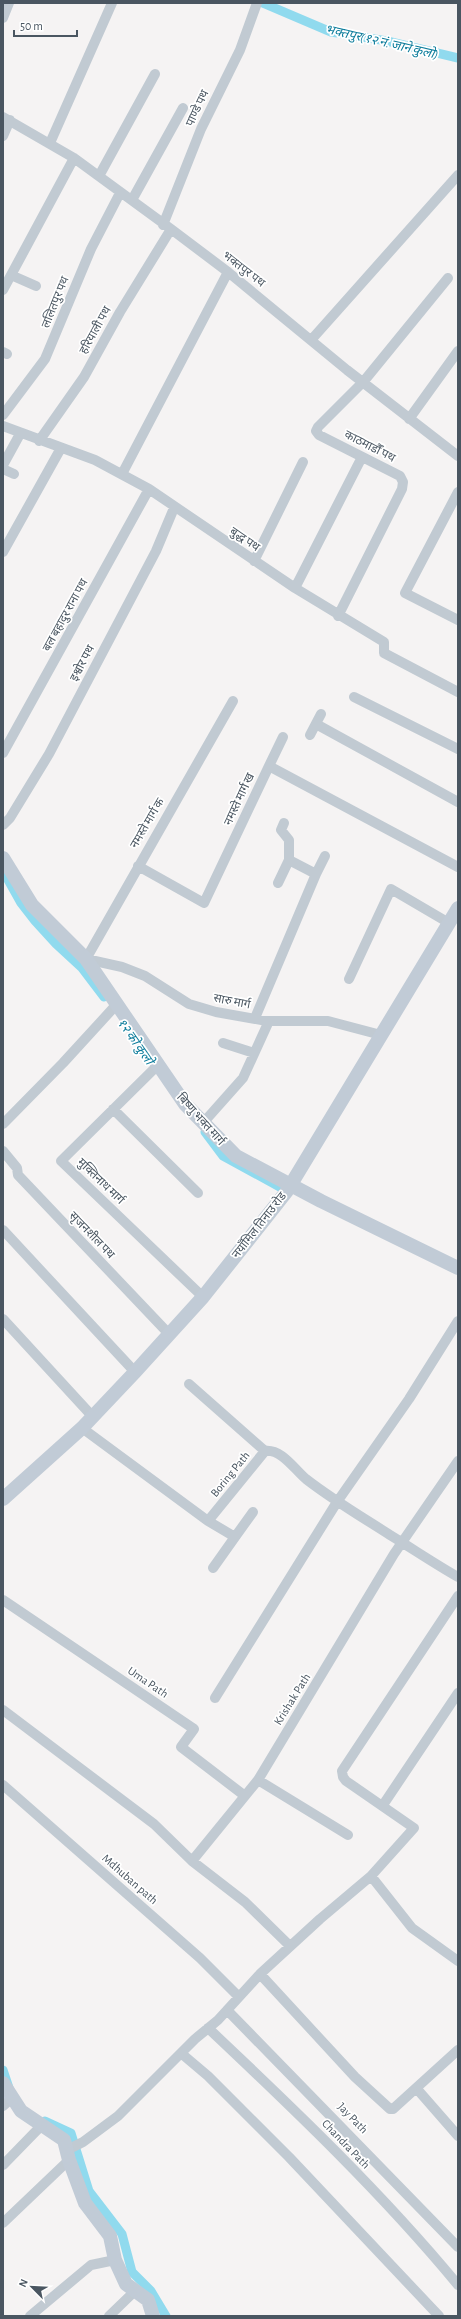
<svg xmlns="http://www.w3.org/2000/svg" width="461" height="2319" viewBox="0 0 461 2319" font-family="'Alegreya Sans','Noto Sans Devanagari',sans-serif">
	<rect width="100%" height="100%" fill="#f5f3f3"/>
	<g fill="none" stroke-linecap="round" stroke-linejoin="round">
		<path stroke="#90daee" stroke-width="9" d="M 263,3 L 331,32 L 387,41 L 458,58
			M 3,871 L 21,903 L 35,921 L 56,944 L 82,968 L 104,997
			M 205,1132 L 223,1156 L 287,1191
			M 3,2070 L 9,2088
			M 45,2121 L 71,2133 L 89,2191 L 122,2234 L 132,2272 L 151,2291 L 166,2316"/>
		<path stroke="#c1cad2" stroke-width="10" d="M 3,18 L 9,3
			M 3,117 L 74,158 L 171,229 L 228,272 L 347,370 L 458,456
			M 3,136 L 10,120
			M 50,143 L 112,3
			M 99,176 L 155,74
			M 132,200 L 183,108
			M 163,225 L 201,129 L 240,50 L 257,3
			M 11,275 L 36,286
			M 3,290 L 74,158
			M 312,339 L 458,175
			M 3,352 L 7,354
			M 3,415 L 45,359 L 91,249 L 120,193
			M 409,419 L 458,351
			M 3,426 L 95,460 L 149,489 L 295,588 L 384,642 L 384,653 L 458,692
			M 39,441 L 84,377 L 120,312 L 171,229
			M 3,465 L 20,434
			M 3,469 L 14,474
			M 122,474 L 228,272
			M 458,492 L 405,593 L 458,620
			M 3,552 L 61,448
			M 254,561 L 303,462
			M 295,588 L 362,457
			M 338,616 L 402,489 L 403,482 L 400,476 L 319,435 L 316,431 L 318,427 L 364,381 L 448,278
			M 354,697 L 458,749
			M 233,701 L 86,959 L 122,967 L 145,976 L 189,1004 L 216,1012 L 267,1021 L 328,1021 L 381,1035
			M 316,724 L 458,802
			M 310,735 L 321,714
			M 3,753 L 149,489
			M 269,766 L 283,737
			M 3,825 L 10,818 L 49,754 L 156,551 L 174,508
			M 138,866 L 204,903 L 269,766 L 458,867
			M 316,874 L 325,856
			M 278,883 L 289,860
			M 349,979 L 391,889 L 449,923
			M 255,1018 L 316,874 L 289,860 L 289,840 L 281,830 L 284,823
			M 223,1043 L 254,1053
			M 158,1065 L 61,1161 L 203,1297
			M 113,1109 L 198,1193
			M 203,1123 L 243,1078 L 269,1021
			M 3,1124 L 63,1063 L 117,1004
			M 3,1151 L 17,1168 L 18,1175 L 169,1334
			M 3,1230 L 135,1372
			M 3,1319 L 93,1417
			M 189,1384 L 265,1451
			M 82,1428 L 208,1521 L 265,1451 C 282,1449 294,1469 306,1479 C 333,1500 362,1517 390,1535 C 413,1549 435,1564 458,1577
			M 208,1521 L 235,1537 L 213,1568
			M 235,1537 L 253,1512
			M 3,1600 L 194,1729 L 181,1747 L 245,1796
			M 215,1698 L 337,1502 L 409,1399 L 458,1321
			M 3,1710 L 154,1824 L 192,1861 L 245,1902 L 290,1946
			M 258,1780 L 348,1835
			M 3,1785 L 200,1958 L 238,1996
			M 383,1805 L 458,1693
			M 192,1861 L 258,1780 L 394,1554 L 458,1461
			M 371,1876 L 412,1928 L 458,1961
			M 260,1974 L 320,1919 L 371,1876 L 414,1828 L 346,1781 L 343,1777 L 342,1771 L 458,1596
			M 227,2010 L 458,2247
			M 208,2028 C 295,2110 382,2193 458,2285
			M 182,2054 L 208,2076 L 289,2157 L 439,2316
			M 417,2089 L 458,2136
			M 3,2106 L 12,2098
			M 67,2150 L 83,2142 L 118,2116 L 195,2039 L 218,2020 L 260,1974 L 355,2077 L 390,2109 L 393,2109 L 458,2050
			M 3,2165 L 41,2126
			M 3,2223 L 69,2160
			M 30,2316 L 91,2265 L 115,2260
			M 109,2316 L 136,2290"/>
		<path stroke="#c1cbd6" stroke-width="14" d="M 3,858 L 32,905 L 86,959 L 185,1104 L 236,1156 L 321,1201 L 458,1268
			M 3,1499 L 82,1428 L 135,1372 L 203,1297 L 287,1191 L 458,908
			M 3,2083 L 21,2111 L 64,2140 L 69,2160 L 85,2203 L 110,2236 L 115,2260 L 126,2284 L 148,2300 L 153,2316"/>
	</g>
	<g text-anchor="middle" stroke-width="3.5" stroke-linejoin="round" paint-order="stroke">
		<g font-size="12" fill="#4a5661" stroke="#fff">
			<text transform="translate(197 108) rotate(-65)" y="4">पाण्डे पथ</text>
			<text transform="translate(244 269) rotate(38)" y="4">भक्तपुर पथ</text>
			<text transform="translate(55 302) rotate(-68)" y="4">ललितपुर पथ</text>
			<text transform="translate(95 330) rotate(-61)" y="4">हरियाली पथ</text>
			<text transform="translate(370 446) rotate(27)" y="4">काठमाडौँ पथ</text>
			<text transform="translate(245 539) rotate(34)" y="4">बुद्ध पथ</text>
			<text transform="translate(65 615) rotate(-61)" y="4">बल बहादुर राना पथ</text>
			<text transform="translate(82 663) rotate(-62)" y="4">इश्वोर पथ</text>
			<text transform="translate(239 799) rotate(-65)" y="4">नमस्ते मार्ग ख</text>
			<text transform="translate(147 823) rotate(-60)" y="4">नमस्ते मार्ग क</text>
			<text transform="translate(232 1001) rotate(11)" y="4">सारु मार्ग</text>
			<text transform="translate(201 1119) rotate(48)" y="4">बिष्णु भक्त मार्ग</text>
			<text transform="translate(101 1181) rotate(44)" y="4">मुक्तिनाथ मार्ग</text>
			<text transform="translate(259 1225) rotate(-52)" y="4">नयाँमिल तिनाउ रोड</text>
			<text transform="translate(92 1235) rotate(46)" y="4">सृजनशील पथ</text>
			<text transform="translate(230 1474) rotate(-51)" y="4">Boring Path</text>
			<text transform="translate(148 1682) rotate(34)" y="4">Uma Path</text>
			<text transform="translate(292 1699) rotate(-58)" y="4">Krishak Path</text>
			<text transform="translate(130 1879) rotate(41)" y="4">Mdhuban path</text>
			<text transform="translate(353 2118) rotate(46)" y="4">Jay Path</text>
			<text transform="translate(346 2144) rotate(46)" y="4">Chandra Path</text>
		</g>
		<g font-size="13" font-style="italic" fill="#0c7c9b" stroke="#fff">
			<text transform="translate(382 41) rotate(13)" y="5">भक्तपुर(१२ नं. जाने कुलो)</text>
			<text transform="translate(136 1041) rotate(55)" y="5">१२ को कुलो</text>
		</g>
	</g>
	<rect width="461" height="2319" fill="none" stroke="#4a5661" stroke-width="8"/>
	<g transform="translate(32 2287) rotate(294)" stroke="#ffffff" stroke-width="3" paint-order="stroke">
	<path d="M0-3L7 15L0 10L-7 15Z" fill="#4a5661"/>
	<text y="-6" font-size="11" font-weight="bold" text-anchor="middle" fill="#4a5661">N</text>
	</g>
	<path d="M14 30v6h63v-6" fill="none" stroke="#4a5661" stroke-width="2"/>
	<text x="20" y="30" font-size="12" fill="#4a5661" stroke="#ffffff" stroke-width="3" paint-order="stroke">50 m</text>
</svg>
